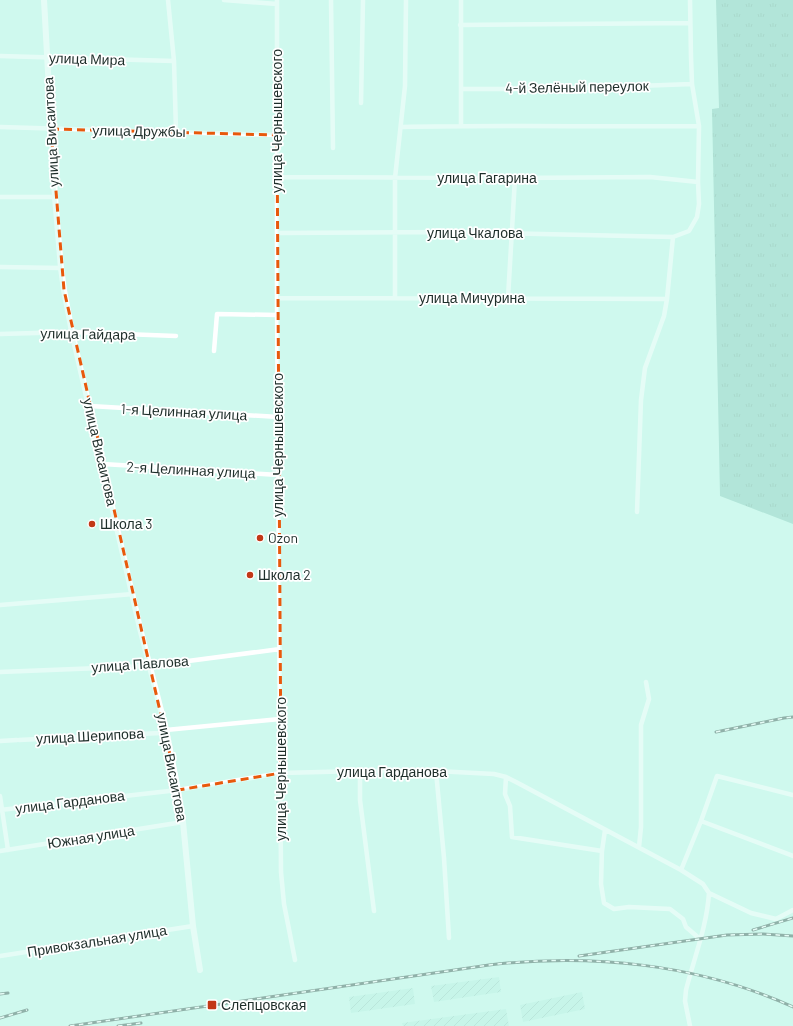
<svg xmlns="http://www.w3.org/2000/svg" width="793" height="1026" viewBox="0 0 793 1026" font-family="Barlow,sans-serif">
	<defs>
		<pattern id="industrial-furrows" width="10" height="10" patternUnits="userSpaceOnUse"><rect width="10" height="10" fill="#bcf0e3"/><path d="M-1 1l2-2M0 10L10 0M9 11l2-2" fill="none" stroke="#a1cec3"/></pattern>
		<pattern id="grass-tufts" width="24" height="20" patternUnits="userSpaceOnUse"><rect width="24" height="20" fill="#8ecdbe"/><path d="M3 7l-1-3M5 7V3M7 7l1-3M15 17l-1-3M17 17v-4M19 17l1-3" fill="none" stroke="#7ab0a3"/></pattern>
	</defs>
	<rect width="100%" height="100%" fill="#cff9ee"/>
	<path fill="url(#industrial-furrows)" d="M 499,977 L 501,992 L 434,1002 L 431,986 Z
		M 413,988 L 415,1004 L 351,1013 L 349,997 Z
		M 582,992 L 585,1009 L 523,1022 L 520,1005 Z
		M 506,1009 L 509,1026 L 403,1026 L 402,1023 Z"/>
	<path fill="url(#grass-tufts)" d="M 716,0 L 793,0 L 793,524 L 720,496 L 712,109 L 719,108 Z"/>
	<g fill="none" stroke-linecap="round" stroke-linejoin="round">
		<path stroke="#fff" stroke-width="4.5" d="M 168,0 L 174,61 L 176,131
			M 224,0 L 277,4
			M 277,0 L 277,305 L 281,872 L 284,904 L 295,960
			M 331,0 L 333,148
			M 460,25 L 690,23
			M 0,56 L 174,61
			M 461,89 L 556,89 L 692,84
			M 361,103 L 363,0
			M 461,126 L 461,0
			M 0,127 L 277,135
			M 402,127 C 501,125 600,127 699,126
			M 277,177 L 515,178 L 650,177 L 698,182
			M 0,197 L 55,197
			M 277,233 L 450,232 L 673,237
			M 0,267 L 61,268
			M 277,298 L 667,299
			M 395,298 L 395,178 L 405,86 L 406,0
			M 508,298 L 515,178
			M 0,334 L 72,332 L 176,336
			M 214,351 L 217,314 L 277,315
			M 90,406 L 279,417
			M 103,464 L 279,475
			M 637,512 L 641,400 L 645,368 L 664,316 L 667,299 L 673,237 L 689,231 L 697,217 L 699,204 L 698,182 L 699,126 L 692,84 L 691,57 L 690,0
			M 0,605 L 133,594
			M 0,672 L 150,666 L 280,649
			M 19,740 L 160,733 L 166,730 L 280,719
			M 0,741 L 17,740
			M 360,771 L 360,800 L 374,911
			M 436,771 L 444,858 L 449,938
			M 506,777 L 505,794 L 510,806 L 512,837 L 602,851 L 605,830
			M 0,796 L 8,850
			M 0,810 L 178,790 L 281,773 L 360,771 L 436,771 L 494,774 L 506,777 L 516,782 L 681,870 L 703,884 L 709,893 L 751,913 L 776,919 L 793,910
			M 701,821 L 793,856
			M 639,847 L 641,827 L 641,725 L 649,699 L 646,682
			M 602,849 L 601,884 L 604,903 L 614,909 L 629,907 L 670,909 L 683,919 L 686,927 L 700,939
			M 0,851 L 183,822
			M 681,870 L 701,821 L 717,776 L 793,795
			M 0,956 L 193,926
			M 690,1026 L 685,1001 L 686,990 C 694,958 707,926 709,893"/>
		<path stroke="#fff" stroke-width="6" d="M 44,0 L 55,197 L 61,268 L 64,290 L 72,332 L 140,628 L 166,730 L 178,790 L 183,822 L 193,926 L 200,970"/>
		<defs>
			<path id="rail" d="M 716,732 L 784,718 L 793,717
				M 753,930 L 793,918
				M 579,956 L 727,935 L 763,934 L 793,936
				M 0,994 L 8,993
				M 0,1018 L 27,1010
				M 70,1026 L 489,965 C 591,953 699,964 793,1007
				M 118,1026 L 141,1023"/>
		</defs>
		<use href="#rail" stroke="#445a54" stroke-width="3"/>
		<use href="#rail" stroke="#fff" stroke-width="1.5" stroke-dasharray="4.5" stroke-linecap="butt"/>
	</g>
	<path d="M0 0H793V1026H0ZM 51,129 L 277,135 L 281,773 L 178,790 L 64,290 Z" fill="#cff9ee" fill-opacity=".55" fill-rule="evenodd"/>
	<path fill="none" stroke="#e8590c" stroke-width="3" stroke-dasharray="8 5" stroke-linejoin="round" d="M 51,129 L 277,135 L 281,773 L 178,790 L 64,290 Z"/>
	<g fill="#c23817" stroke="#fff" stroke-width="1.5">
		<circle cx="92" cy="524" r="4"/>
		<circle cx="260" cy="538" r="4"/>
		<circle cx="250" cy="575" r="4"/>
		<rect x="207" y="1000" width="10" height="10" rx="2"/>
	</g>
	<g text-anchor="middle" stroke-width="3.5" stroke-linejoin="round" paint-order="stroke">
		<g font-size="14" fill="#1e2e2a" stroke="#fff">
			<text transform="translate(87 59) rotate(2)" y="5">улица Мира</text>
			<text transform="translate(577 87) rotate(-1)" y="5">4-й Зелёный переулок</text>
			<text transform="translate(277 121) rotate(-90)" y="5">улица Чернышевского</text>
			<text transform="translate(139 131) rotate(1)" y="5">улица Дружбы</text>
			<text transform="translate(51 132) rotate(-93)" y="5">улица Висаитова</text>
			<text x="487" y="183">улица Гагарина</text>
			<text x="475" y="238">улица Чкалова</text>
			<text x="472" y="303">улица Мичурина</text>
			<text transform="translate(88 334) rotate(1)" y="5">улица Гайдара</text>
			<text transform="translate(184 412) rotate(3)" y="5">1-я Целинная улица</text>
			<text transform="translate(278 445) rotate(-90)" y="5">улица Чернышевского</text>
			<text transform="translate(100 452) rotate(77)" y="5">улица Висаитова</text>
			<text transform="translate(191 470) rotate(3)" y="5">2-я Целинная улица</text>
			<text transform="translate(140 664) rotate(-4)" y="5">улица Павлова</text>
			<text transform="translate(90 736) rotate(-3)" y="5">улица Шерипова</text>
			<text transform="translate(172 767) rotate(79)" y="5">улица Висаитова</text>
			<text transform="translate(281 769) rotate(-90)" y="5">улица Чернышевского</text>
			<text x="392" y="777">улица Гарданова</text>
			<text transform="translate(70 802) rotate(-7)" y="5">улица Гарданова</text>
			<text transform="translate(91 837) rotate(-9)" y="5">Южная улица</text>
			<text transform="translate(97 941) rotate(-9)" y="5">Привокзальная улица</text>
		</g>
		<g font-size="14" fill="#1e2e2a" stroke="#fff" text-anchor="start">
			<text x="100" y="529">Школа 3</text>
			<text x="268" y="543">Ozon</text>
			<text x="258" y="580">Школа 2</text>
			<text x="221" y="1010">Слепцовская</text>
		</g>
	</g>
</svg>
